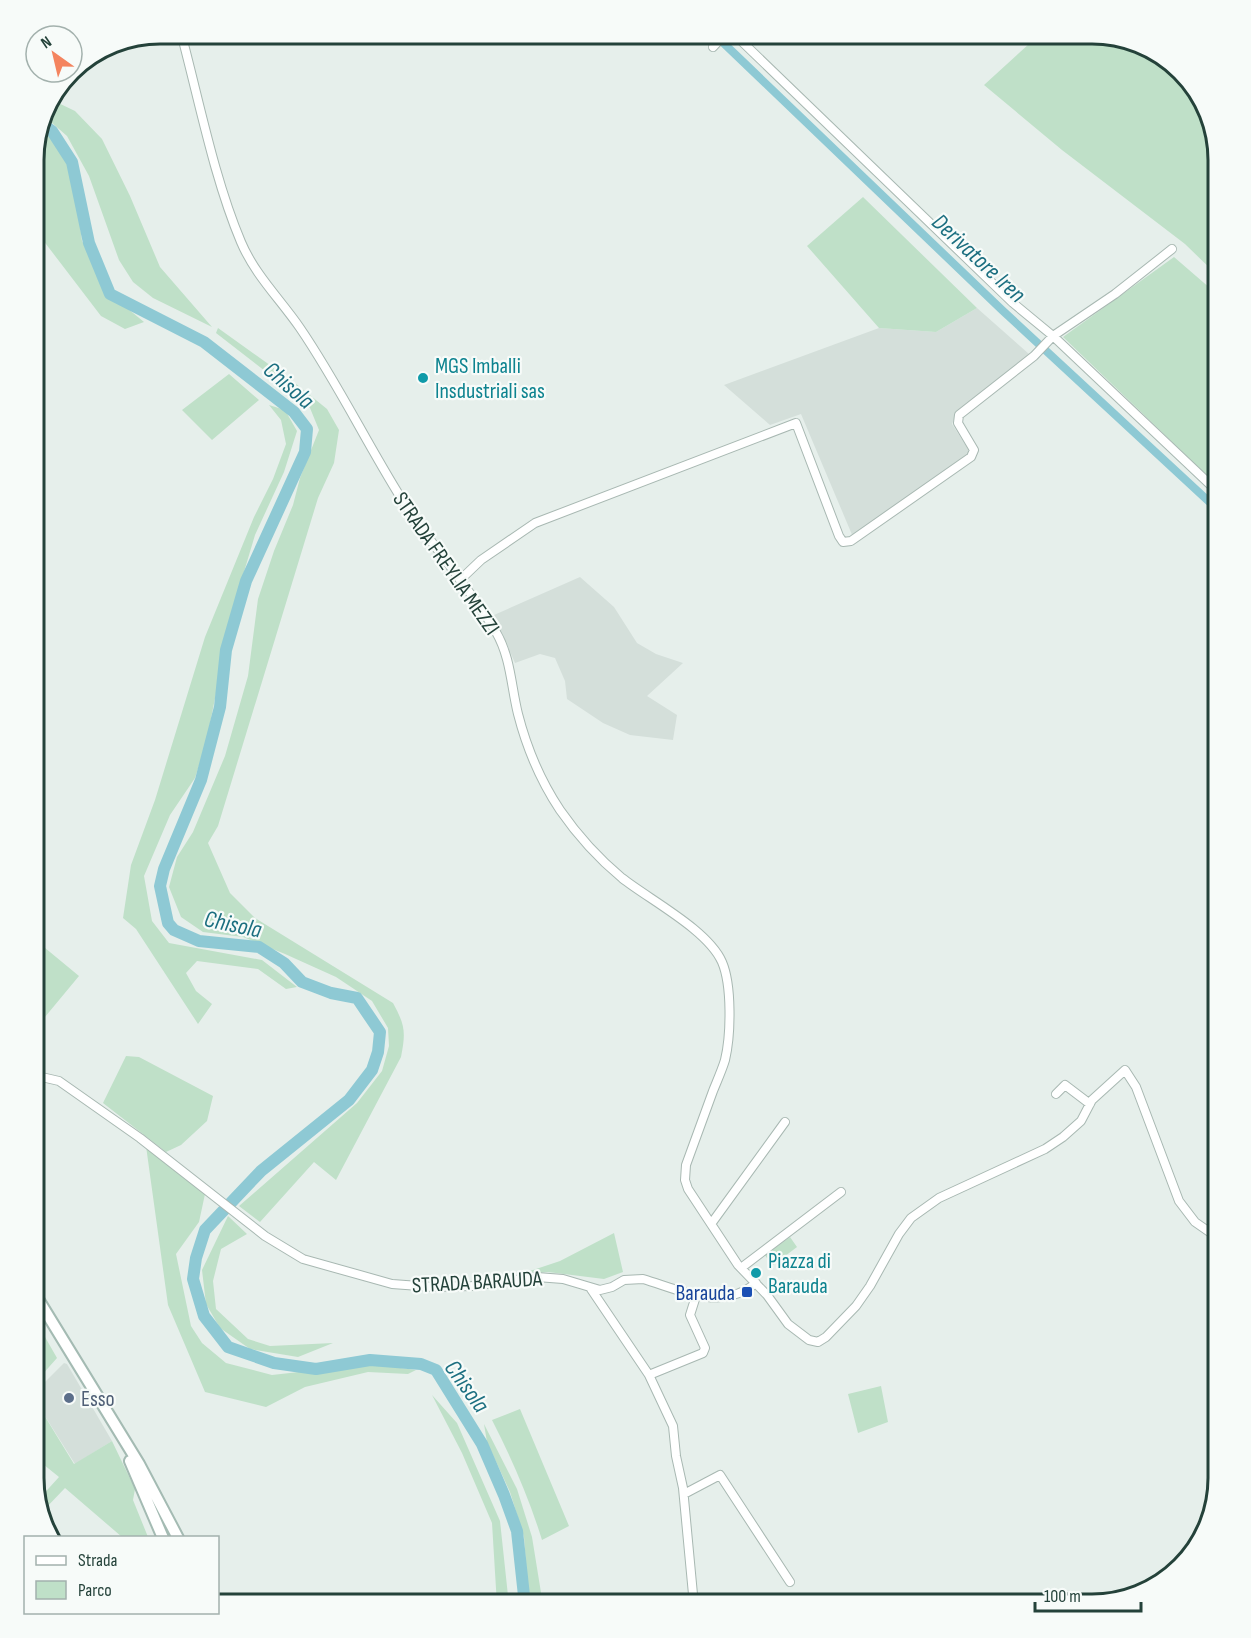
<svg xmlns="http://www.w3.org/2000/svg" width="1251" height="1638" viewBox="0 0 1251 1638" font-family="'Sofia Sans Condensed',sans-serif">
	<rect width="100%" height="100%" fill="#e6efeb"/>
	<path fill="#d4dfda" d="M 977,308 L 1029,354 L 957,412 L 952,424 L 970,452 L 853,537 L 801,414 L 770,425 L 724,385 L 879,328 L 936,332 Z
		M 580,577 L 614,607 L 637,643 L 656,654 L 683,663 L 647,696 L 677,715 L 673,740 L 630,735 L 603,723 L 567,699 L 565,681 L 555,658 L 540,654 L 515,663 L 494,615 Z
		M 64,1363 L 67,1364 L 112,1441 L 75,1464 L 33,1397 L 33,1394 Z"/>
	<path fill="#bfe0c8" d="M 1041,33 L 1099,33 L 1154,50 L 1197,90 L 1218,160 L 1218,276 L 1185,244 L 1062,150 L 984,85 Z
		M 50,99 L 75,111 L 102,139 L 130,196 L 160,267 L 212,327 L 153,298 L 133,282 L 119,260 L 89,176 L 67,136 L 43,115 Z
		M 41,123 L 52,131 L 72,162 L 82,241 L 110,294 L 144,322 L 125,329 L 101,316 L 33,227 L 33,151 Z
		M 863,197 L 977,308 L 936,332 L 879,328 L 807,246 Z
		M 1174,257 L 1218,295 L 1218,486 L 1063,337 Z
		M 218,328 L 295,383 L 327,409 L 339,430 L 334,463 L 318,498 L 218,826 L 208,843 L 230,893 L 255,918 L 393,1003 C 405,1025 406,1032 401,1057 L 336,1180 L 314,1162 L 260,1222 L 239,1206 L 357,1103 L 382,1071 L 389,1046 L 388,1028 L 372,1001 L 336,977 L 285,954 L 243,937 L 203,932 L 181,917 L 169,887 L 177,857 L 193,832 L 225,756 L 248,676 L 258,599 L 274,551 L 293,505 L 300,478 L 319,430 L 310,408 L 287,388 L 216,333 Z
		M 229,374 L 259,400 L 212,440 L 182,410 Z
		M 269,405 L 285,410 L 297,431 L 284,472 L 255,535 L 232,612 L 206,744 L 195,778 L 170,815 L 144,876 L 152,921 L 169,943 L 262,960 L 297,987 L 286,989 L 258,969 L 197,961 L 186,973 L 196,991 L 212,1004 L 198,1024 L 136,929 L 123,918 L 131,865 L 155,800 L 205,637 L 254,517 L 273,479 L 286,444 L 281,420 Z
		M 33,938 L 79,976 L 35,1029 L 33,1027 Z
		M 126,1056 L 139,1057 L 213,1096 L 207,1121 L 181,1145 L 166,1152 L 103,1103 Z
		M 146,1146 L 205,1194 L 199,1222 L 176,1254 L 191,1326 L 202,1343 L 226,1363 L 272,1375 L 370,1364 L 416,1370 L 408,1374 L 368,1372 L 305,1387 L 266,1407 L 205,1392 L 168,1305 Z
		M 228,1216 L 247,1234 L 221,1249 L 213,1281 L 216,1309 L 248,1339 L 270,1346 L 333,1343 L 298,1357 L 250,1349 L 220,1328 L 206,1304 L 202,1270 Z
		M 614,1233 L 623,1272 L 604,1279 L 548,1272 L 521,1274 L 560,1261 Z
		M 790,1237 L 797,1247 L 772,1266 L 765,1255 Z
		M 33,1316 L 57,1358 L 33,1385 Z
		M 881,1386 L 888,1422 L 858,1433 L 848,1394 Z
		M 432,1395 L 457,1423 L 500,1521 L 509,1605 L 497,1605 L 492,1523 L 462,1453 Z
		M 33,1397 L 74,1464 L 112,1441 L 135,1489 L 133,1500 L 148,1537 L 122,1537 L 65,1488 L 43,1511 L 39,1499 L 59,1477 L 33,1456 Z
		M 520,1409 L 569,1526 L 542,1540 C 529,1498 512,1459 492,1420 Z
		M 484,1424 L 517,1489 L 532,1537 L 543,1605 L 529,1605 L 524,1537 L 510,1492 L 487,1442 Z"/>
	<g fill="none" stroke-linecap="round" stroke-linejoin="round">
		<path stroke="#8ec9d4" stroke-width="8" d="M 713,33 L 1002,310 L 1218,510"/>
		<path stroke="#8ec9d4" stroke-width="12" d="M 41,123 L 52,131 L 72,162 L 89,243 L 110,294 L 204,342 L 294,412 L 307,429 L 305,452 L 246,581 L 226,650 L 220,707 L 201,780 L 164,869 L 160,886 L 168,923 L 174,930 L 199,941 L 259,947 L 284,963 L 302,982 L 331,993 L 357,998 L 380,1032 L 378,1052 L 372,1070 L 349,1100 L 261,1171 L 205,1230 L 196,1258 L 193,1279 L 204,1316 L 228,1347 L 274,1363 L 316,1369 L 370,1360 L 421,1364 L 436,1370 L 482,1444 L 504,1495 L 517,1531 L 525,1605"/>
		<defs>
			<path id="minor" d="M 181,33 C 199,100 214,178 241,242 C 255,275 280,299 300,328 C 337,382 366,442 401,498 C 430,544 468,585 496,632 C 511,658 511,686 518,714 C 527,749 540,780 560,810 C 578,836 598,858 622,878 C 650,900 708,930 722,962 C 732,985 731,1035 725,1060 C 722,1070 717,1081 713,1091 C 704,1115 695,1140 686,1165 L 685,1180 L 688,1189 L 738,1265 L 767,1295 L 788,1324 L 809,1340 L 818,1342 L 826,1337 L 856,1306 L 870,1286 L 899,1234 L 911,1218 L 939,1198 L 1045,1149 L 1063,1137 L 1081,1121 L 1092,1100 L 1125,1070 L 1136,1087 L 1179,1201 L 1195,1222 L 1218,1238
				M 733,33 L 1013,303 L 1053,336 L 1218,492
				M 713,47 L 726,33
				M 460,580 L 481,560 L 535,523 L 796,423 L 839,536 L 843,542 L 851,541 L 971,457 L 974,450 L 958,423 L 959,415 L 1034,356 L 1053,336 L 1115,294 L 1172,249
				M 33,1075 L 59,1081 L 140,1138 L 265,1236 L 303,1259 L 392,1284 L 433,1287 L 472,1286 L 537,1277 L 563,1279 L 600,1290 L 612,1287 L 624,1280 L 643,1279 C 680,1290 721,1312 756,1283
				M 1056,1094 L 1065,1085 L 1090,1104
				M 711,1224 L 785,1122
				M 741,1268 L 841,1192
				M 591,1289 L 649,1375 L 673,1426 L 676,1456 L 683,1488 L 694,1605
				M 649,1375 L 703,1353 L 705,1348 L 690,1315 L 696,1296
				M 684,1494 L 720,1475 L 790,1582
				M 218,1601 L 221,1605"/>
			<path id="secondary" d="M 33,1291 L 139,1464 L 178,1538
				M 130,1461 L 163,1538"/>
		</defs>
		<use href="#minor" stroke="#a8b8b2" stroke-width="10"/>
		<use href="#secondary" stroke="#a4bbb3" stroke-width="14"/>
		<use href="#minor" stroke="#fff" stroke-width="8"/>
		<use href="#secondary" stroke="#fff" stroke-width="10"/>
	</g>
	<g fill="#0f9aa8" stroke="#f7fbf9" stroke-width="2">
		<circle cx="423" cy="378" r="6"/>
		<circle cx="756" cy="1273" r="6"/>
	</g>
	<rect fill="#1a4fb4" stroke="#f7fbf9" stroke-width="2" x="741" y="1286" width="12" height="12" rx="3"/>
	<circle fill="#5c6f8a" stroke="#f7fbf9" stroke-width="2" cx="69" cy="1398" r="6"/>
	<g text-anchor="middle" stroke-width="4.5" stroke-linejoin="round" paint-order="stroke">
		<g font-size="22" fill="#0d838f" stroke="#f7fbf9" text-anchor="start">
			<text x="435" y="373">MGS Imballi<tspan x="435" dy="25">Insdustriali sas</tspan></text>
			<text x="768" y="1268">Piazza di<tspan x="768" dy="25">Barauda</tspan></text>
		</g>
		<g font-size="22" fill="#24423a" stroke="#f7fbf9">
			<text transform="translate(447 563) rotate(55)" y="8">STRADA FREYLIA MEZZI</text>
			<text transform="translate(477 1281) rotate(-3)" y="8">STRADA BARAUDA</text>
		</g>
		<g font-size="22" fill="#164399" stroke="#f7fbf9" text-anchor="end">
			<text x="735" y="1300">Barauda</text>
		</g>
		<g font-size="22" fill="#4e5e75" stroke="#f7fbf9" text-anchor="start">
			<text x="81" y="1406">Esso</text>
		</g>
		<g font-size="24" font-style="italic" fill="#1c6f80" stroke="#f7fbf9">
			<text transform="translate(979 258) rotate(43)" y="8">Derivatore Iren</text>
			<text transform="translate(289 385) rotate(41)" y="8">Chisola</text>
			<text transform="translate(233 924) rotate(12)" y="8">Chisola</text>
			<text transform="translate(467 1386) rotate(54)" y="8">Chisola</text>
		</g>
	</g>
	<path d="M0 0H1251V1638H0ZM160 44H1092A116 116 0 0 1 1208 160V1478A116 116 0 0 1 1092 1594H160A116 116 0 0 1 44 1478V160A116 116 0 0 1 160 44Z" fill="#f7fbf9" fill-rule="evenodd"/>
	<path fill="none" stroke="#24423a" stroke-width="3" d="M160 44H1092A116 116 0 0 1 1208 160V1478A116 116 0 0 1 1092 1594H160A116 116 0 0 1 44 1478V160A116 116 0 0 1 160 44Z"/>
	<rect x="24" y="1536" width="195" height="78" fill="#f7fbf9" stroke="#a3b1ad" stroke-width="1.5"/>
	<rect x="36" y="1556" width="30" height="9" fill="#ffffff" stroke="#a3b1ad" stroke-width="1.5"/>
	<text x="78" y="1566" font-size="18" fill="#24423a">Strada</text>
	<rect x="36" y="1581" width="30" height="18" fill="#bfe0c8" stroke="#a3b1ad" stroke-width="1.5"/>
	<text x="78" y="1596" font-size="18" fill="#24423a">Parco</text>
	<g transform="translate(54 54) rotate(326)"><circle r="28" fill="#f7fbf9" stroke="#a3b1ad" stroke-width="1.5"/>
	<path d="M0-4.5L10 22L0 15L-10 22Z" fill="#f4845f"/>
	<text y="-9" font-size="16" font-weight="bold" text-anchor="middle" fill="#24423a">N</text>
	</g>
	<path d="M1035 1602v9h106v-9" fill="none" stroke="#24423a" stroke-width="3"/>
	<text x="1044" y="1602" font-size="18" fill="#24423a" stroke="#f7fbf9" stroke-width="4.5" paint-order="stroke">100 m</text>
</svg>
